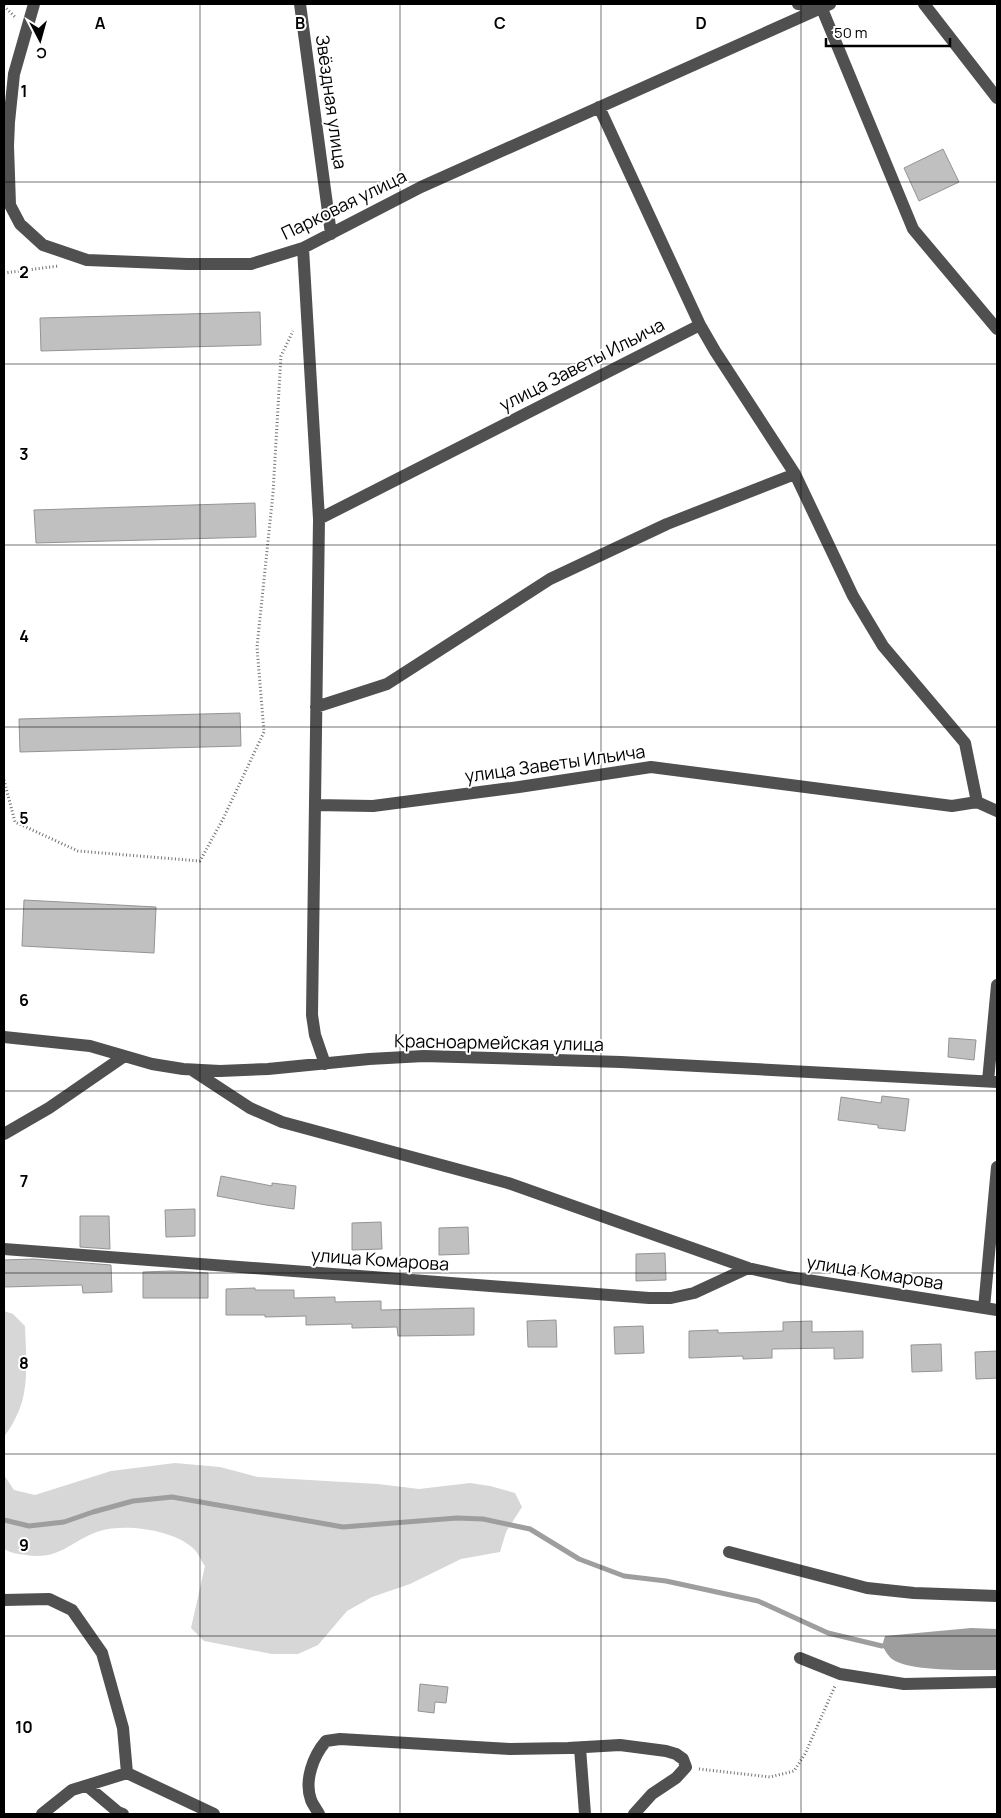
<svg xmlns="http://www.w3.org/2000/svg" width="1001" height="1818" viewBox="0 0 1001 1818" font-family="Manrope,sans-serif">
	<rect width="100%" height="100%" fill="#fff"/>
	<path fill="#d7d7d7" d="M 4,1311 L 13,1314 L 25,1326 C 26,1355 30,1391 16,1417 C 13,1424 8,1431 4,1437 Z
		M 175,1463 L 220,1467 L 258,1477 L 378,1484 L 419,1489 L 470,1483 L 490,1486 L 515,1493 L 522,1507 L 506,1532 L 500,1552 L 461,1559 L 410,1584 L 372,1597 L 347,1611 L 318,1645 L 298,1654 L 272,1654 L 204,1641 L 191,1628 L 205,1566 C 201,1561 199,1554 194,1549 C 175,1530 125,1523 100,1531 C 71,1540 60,1561 26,1555 C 18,1554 11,1553 4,1549 L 4,1475 L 14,1490 L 35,1495 L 111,1471 Z"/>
	<path fill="#9e9e9e" d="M 971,1628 L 997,1629 L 997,1670 C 974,1670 909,1672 892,1659 C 888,1656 885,1650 882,1646 L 885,1636 Z"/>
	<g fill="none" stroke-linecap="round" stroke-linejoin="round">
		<path stroke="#9e9e9e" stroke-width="5" d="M 4,1520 L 29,1526 L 64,1522 L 93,1512 L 133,1501 L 172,1497 L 343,1527 L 457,1518 L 483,1519 L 530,1529 L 579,1559 L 624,1576 L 666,1581 L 758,1601 L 828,1633 L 882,1646"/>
	</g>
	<path fill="#c0c0c0" stroke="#949494" d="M 943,149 L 959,182 L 919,201 L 904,168 Z
		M 260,312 L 261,345 L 41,351 L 40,318 Z
		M 255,503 L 256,537 L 36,543 L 34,510 Z
		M 240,713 L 241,746 L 20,752 L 19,719 Z
		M 24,900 L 156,907 L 154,953 L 22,946 Z
		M 949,1038 L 976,1040 L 974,1060 L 948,1057 Z
		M 882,1096 L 909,1099 L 905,1131 L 878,1128 L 878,1125 L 838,1120 L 841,1097 L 881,1103 Z
		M 221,1176 L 272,1186 L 272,1183 L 296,1186 L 294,1209 L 266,1205 L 217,1196 Z
		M 195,1209 L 195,1236 L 166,1237 L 165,1210 Z
		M 80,1216 L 109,1216 L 110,1249 L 80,1247 Z
		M 381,1222 L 382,1249 L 352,1250 L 352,1223 Z
		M 468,1227 L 469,1254 L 439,1255 L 439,1228 Z
		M 665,1253 L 666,1280 L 636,1281 L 636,1254 Z
		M 33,1259 L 111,1265 L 112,1292 L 83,1293 L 82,1285 L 4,1287 L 4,1260 Z
		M 172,1271 L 208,1273 L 208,1298 L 143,1298 L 143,1272 Z
		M 255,1288 L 255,1290 L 294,1290 L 294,1298 L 335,1297 L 335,1302 L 381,1301 L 381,1310 L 474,1308 L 474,1335 L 398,1336 L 397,1327 L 352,1328 L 352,1324 L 306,1325 L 306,1316 L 265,1317 L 265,1315 L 226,1315 L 226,1289 Z
		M 556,1320 L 557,1347 L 528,1347 L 527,1321 Z
		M 812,1321 L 812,1332 L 863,1331 L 863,1358 L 834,1359 L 834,1348 L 772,1349 L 772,1358 L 743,1359 L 743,1356 L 689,1358 L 689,1331 L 718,1330 L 718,1333 L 783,1331 L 783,1322 Z
		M 643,1326 L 644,1353 L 615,1354 L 614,1327 Z
		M 941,1344 L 942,1371 L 912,1372 L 911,1345 Z
		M 997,1351 L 997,1378 L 976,1379 L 975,1352 Z
		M 420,1684 L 448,1687 L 446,1703 L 435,1702 L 434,1713 L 418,1711 Z"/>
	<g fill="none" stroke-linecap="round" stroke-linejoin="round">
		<path stroke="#727272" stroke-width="3" stroke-dasharray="1 2.5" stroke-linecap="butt" d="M 4,6 L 16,18
			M 4,273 L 58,266
			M 4,780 L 15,822 L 78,851 L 200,861 L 223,819 L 264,732 L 257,647 L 273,493 L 281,356 L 293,331
			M 699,1769 L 770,1777 L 794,1771 L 805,1754 L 835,1686"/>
		<path stroke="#505050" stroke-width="12" d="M 34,4 L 14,74 L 9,122 L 8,146 L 10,205 L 20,224 L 43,245 L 87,260 L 187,264 L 251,264 L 303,248 L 421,187 L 830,4
			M 300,4 L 331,234
			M 798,4 L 821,7
			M 820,4 L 913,229 L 997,329
			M 924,4 L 997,98
			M 599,107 L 700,325 L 715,351 L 795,474 L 853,596 L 883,646 L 965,743 L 977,802
			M 303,248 L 319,519 L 312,1015 L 315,1035 L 325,1064
			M 319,519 L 700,325
			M 316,707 L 387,684 L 550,579 L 667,524 L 795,474
			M 315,805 L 373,806 L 519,787 L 651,767 L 952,806 L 977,802 L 997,811
			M 4,1037 L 90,1046 L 152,1064 L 183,1069 L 220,1071 L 268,1069 L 369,1059 L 424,1056 L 621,1062 L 997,1082
			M 192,1070 L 250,1108 L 282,1122 L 508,1183 L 748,1268 L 788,1277 L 997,1310
			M 988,1081 L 997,985
			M 4,1134 L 49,1108 L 123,1057
			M 4,1249 L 649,1298 L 671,1298 L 694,1293 L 748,1268
			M 984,1308 L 997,1167
			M 729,1552 L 867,1588 L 914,1593 L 997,1596
			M 4,1600 L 49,1599 L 72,1610 L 102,1653 L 123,1728 L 127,1773
			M 800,1658 L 840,1674 L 904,1684 L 997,1682
			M 580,1748 L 585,1814
			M 87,1786 L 118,1812 L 123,1814
			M 42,1814 L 72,1790 L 127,1773 L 214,1814
			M 319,1814 C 317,1810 313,1805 311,1800 C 304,1781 313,1756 326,1741 L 340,1739 L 510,1749 L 568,1748 L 620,1745 L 666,1751 L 676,1754 L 683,1759 L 686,1767 L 676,1778 L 652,1794 L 634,1814"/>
	</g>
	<path fill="none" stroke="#000" stroke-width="1" stroke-opacity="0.55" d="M 200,4 L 200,1814M 400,4 L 400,1814M 601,4 L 601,1814M 801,4 L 801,1814M 4,182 L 997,182M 4,364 L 997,364M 4,545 L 997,545M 4,727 L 997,727M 4,909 L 997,909M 4,1091 L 997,1091M 4,1273 L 997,1273M 4,1454 L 997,1454M 4,1636 L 997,1636"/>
	<g text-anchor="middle" stroke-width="4" stroke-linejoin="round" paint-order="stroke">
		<g font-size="18" fill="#000" stroke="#fff">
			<text transform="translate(331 102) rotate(82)" y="6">Звёздная улица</text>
			<text transform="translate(344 205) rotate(-26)" y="6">Парковая улица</text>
			<text transform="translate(582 365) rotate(-27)" y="6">улица Заветы Ильича</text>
			<text transform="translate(555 764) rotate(-8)" y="6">улица Заветы Ильича</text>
			<text transform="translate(499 1043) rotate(1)" y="6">Красноармейская улица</text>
			<text transform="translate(380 1260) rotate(4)" y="6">улица Комарова</text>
			<text transform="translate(875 1273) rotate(9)" y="6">улица Комарова</text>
		</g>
	</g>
	<g font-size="16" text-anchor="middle" font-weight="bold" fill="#000" stroke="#fff" stroke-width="4" stroke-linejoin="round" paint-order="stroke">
		<text x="100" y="29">A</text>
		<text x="300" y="29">B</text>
		<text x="500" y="29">C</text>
		<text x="701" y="29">D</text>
		<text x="24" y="97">1</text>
		<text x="24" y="278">2</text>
		<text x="24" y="460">3</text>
		<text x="24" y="642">4</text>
		<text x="24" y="824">5</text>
		<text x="24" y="1006">6</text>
		<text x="24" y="1187">7</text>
		<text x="24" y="1369">8</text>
		<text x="24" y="1551">9</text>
		<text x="24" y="1733">10</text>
	</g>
	<rect width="1001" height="1818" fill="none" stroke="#000000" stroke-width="10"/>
	<g transform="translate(40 40) rotate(174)" stroke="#ffffff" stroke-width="4" paint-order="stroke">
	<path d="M0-4L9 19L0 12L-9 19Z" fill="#000000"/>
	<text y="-8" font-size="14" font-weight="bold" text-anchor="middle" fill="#000000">С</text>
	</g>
	<path d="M826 38v8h124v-8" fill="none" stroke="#000000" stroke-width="2.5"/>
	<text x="834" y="38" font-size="15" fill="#000000" stroke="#ffffff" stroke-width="4" paint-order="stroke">50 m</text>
</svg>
